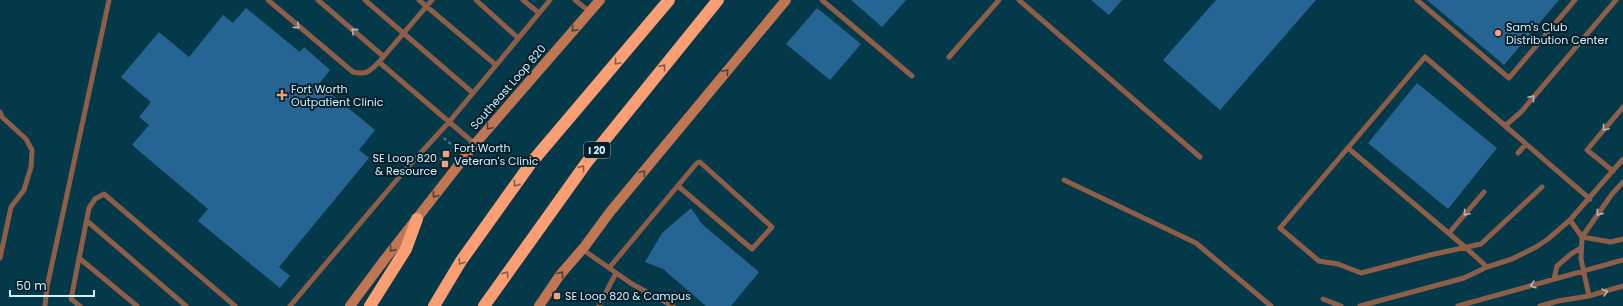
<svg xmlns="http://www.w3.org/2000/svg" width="1623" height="306" viewBox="0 0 1623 306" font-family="Poppins,sans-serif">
	<rect width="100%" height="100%" fill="#033949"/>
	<path fill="#266593" d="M 851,0 L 906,0 L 882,27 Z
		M 1091,0 L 1122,0 L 1109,15 Z
		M 1216,0 L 1316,0 L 1220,110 L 1163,60 Z
		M 1427,0 L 1559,0 L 1504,65 Z
		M 246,8 L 300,52 L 304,47 L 330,70 L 319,84 L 375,130 L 359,150 L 369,158 L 279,267 L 290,276 L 280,288 L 198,221 L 208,209 L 132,145 L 149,125 L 139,117 L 151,102 L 121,77 L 159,32 L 189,57 L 223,15 L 233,23 Z
		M 817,8 L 861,44 L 830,80 L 786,44 Z
		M 1417,83 L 1497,148 L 1448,209 L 1368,143 Z
		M 691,208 L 702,224 L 759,272 L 731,306 L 706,306 L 663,269 L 645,262 L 662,233 Z"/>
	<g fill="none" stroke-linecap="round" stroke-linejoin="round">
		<path stroke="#558392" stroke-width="2" stroke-dasharray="3 3" stroke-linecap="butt" d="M 444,138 L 454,147 L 440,161 L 446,166"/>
		<path stroke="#8e5e49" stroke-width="5" d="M 268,0 L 353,72 C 367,75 369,72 379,62
			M 318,0 L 383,56
			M 365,0 L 473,93
			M 419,0 L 496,65
			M 432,0 L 379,62 L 475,144
			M 476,0 L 518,38
			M 523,0 L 539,13
			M 575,0 L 590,12
			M 822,0 L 912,76
			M 1019,0 L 1200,157
			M 1417,0 L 1509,78 L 1575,0
			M 949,57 L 999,0
			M 0,112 L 2,117 L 26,139 L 32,150 L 31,167 L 24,190 L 11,207 L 0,258
			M 1505,126 L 1521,112 L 1616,0
			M 1348,148 L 1465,247 L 1487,267
			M 1518,153 L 1526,144
			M 1613,171 L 1587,150 L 1623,107
			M 1064,180 L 1196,243 L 1271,306
			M 1623,182 L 1612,194 L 1582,237 L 1611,242 L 1623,239
			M 1542,187 L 1481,244 L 1430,255 L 1361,273 L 1338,264 L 1319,261 L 1280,228 L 1425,57 L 1590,199
			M 1570,220 L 1582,237 L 1581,259 L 1589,296
			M 87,221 L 186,306
			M 1449,233 L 1484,192
			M 582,249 L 632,284 L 673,306
			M 79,258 L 137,306
			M 609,268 L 696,164 L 699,162 L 701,163 L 772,227 L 752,249 L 678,186
			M 1554,279 L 1557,266 L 1571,254 L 1581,248
			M 1323,299 L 1341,306
			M 45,306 L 47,287 L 109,0
			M 80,306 L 71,299 L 89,208 L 95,199 L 104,194 L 235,306
			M 290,306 L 406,169 L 449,122 L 550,0
			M 599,306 L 616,273
			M 1360,306 L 1464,278 L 1487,267 L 1512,259 L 1536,247 L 1548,239 L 1570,220 L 1623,159
			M 1458,306 L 1623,260
			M 1540,306 L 1558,301 L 1589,296 L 1623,286"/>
		<path stroke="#c07553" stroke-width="10" d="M 350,306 L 385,259 L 475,144 L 600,0
			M 539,306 L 560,275 L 585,246 L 610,212 L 786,0"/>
		<path stroke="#fc9e74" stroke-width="12" d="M 370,306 L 406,249 L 417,219
			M 434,306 L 461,261 L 531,163 L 669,0
			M 484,306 L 587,162 L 718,0"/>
	</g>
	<defs><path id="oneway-chevron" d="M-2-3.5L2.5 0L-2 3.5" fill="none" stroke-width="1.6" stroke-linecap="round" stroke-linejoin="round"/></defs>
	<g stroke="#b6b6b6">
		<use href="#oneway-chevron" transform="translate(297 26) rotate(40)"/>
		<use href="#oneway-chevron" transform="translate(354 31) rotate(-139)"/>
		<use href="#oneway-chevron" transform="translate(1532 98) rotate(-50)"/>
		<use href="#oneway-chevron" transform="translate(1605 128) rotate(130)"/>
		<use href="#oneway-chevron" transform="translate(1466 213) rotate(131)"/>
		<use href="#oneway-chevron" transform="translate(1599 213) rotate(125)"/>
		<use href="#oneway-chevron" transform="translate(1533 285) rotate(164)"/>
		<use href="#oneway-chevron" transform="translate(1605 292) rotate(-16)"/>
	</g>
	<g stroke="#4e4139">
		<use href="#oneway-chevron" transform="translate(574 29) rotate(131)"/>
		<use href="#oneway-chevron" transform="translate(726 72) rotate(-50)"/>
		<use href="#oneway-chevron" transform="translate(489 127) rotate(130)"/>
		<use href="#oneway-chevron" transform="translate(643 173) rotate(-50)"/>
		<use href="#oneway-chevron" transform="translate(435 195) rotate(127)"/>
		<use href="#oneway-chevron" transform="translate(392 249) rotate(129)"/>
		<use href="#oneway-chevron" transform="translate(561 274) rotate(-52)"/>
	</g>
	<g stroke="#7f5e4e">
		<use href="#oneway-chevron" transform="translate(617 62) rotate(130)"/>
		<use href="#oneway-chevron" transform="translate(663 67) rotate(-51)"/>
		<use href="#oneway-chevron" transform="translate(582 168) rotate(-54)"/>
		<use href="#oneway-chevron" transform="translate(516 184) rotate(125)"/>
		<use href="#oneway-chevron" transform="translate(461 262) rotate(123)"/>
		<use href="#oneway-chevron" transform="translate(506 274) rotate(-55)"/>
	</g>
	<g fill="#f1a17d" stroke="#021e28" stroke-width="1.5">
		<circle cx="1498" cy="33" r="4"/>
		<path d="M280 89h4v4h4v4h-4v4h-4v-4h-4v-4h4z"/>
		<rect x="442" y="150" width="8" height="8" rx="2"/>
		<rect x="441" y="160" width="8" height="8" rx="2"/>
		<rect x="553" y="292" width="8" height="8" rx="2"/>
	</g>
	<g text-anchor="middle" stroke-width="4" stroke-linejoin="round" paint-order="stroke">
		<rect fill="#021e28" stroke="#92b2be" stroke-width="1" x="584" y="142" width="26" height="16" rx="3"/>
		<g font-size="10" font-weight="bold" fill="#d0f1ff">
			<text x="597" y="154">I 20</text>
		</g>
		<g font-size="11" fill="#d0f1ff" stroke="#021e28" text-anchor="start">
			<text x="1506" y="31">Sam's Club<tspan x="1506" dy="13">Distribution Center</tspan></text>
			<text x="291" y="93">Fort Worth<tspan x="291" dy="13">Outpatient Clinic</tspan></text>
			<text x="454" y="152">Fort Worth<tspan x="454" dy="13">Veteran's Clinic</tspan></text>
			<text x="437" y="162" text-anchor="end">SE Loop 820<tspan x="437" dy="13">&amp; Resource</tspan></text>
			<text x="565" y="300">SE Loop 820 &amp; Campus</text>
		</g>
		<g font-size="11" fill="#d0f1ff" stroke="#021e28">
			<text transform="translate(508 87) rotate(-49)" y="4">Southeast Loop 820</text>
		</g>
	</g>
	<path d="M10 290v6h84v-6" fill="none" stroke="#d0f1ff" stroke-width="2"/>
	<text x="16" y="290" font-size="12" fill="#d0f1ff" stroke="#021e28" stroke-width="3" paint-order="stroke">50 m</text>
</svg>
